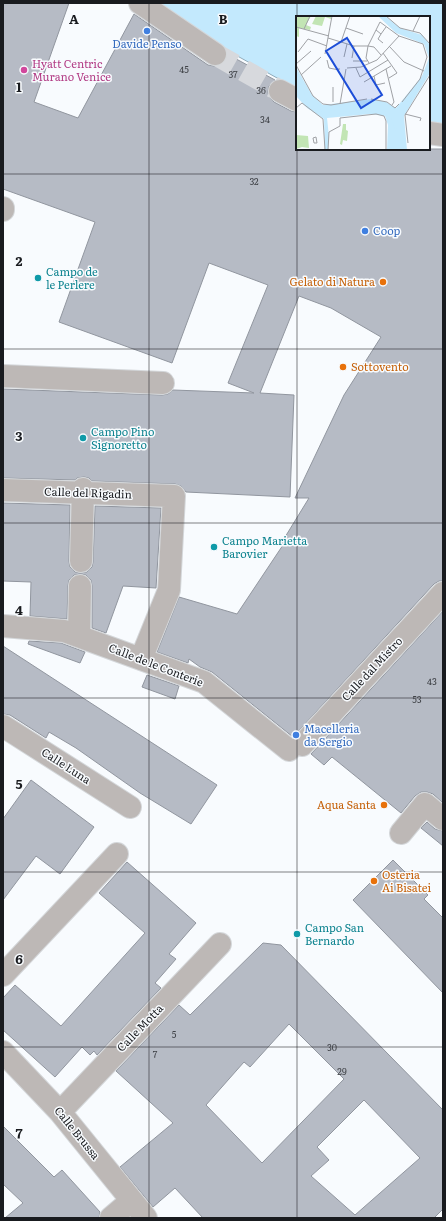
<svg xmlns="http://www.w3.org/2000/svg" width="446" height="1221" viewBox="0 0 446 1221" font-family="Literata,serif">
	<rect width="100%" height="100%" fill="#f8fbfe"/>
	<path fill="#c3e9fd" stroke="#90abba" d="M 160,3 L 443,3 L 443,125 L 429,123 L 429,17 L 297,17 L 297,89 L 194,32 Z"/>
	<path fill="#b6bbc5" stroke="#91969f" fill-rule="evenodd" d="M 3,3 L 69,3 L 34,102 L 78,118 L 134,14 L 208,65 L 214,66 L 221,65 L 226,61 L 227,54 L 275,80 L 269,86 L 268,92 L 269,97 L 274,102 L 291,111 L 297,112 L 297,149 L 443,149 L 443,581 L 439,581 L 434,584 L 293,737 L 212,672 L 200,667 L 189,659 L 188,663 L 157,652 L 179,597 L 237,614 L 283,545 L 282,542 L 309,498 L 295,498 L 344,395 L 381,337 L 331,308 L 299,296 L 260,393 L 294,395 L 290,497 L 186,492 L 181,486 L 175,484 L 92,481 L 89,478 L 84,477 L 77,478 L 75,480 L 3,478 L 3,389 L 162,395 L 168,394 L 173,390 L 254,393 L 228,383 L 268,285 L 209,263 L 172,363 L 59,322 L 95,222 L 3,189 Z
		M 3,503 L 70,505 L 69,561 L 70,567 L 75,572 L 80,573 L 87,572 L 92,567 L 93,562 L 95,506 L 161,508 L 156,588 L 123,586 L 106,633 L 92,628 L 92,586 L 91,580 L 86,575 L 81,574 L 74,575 L 69,580 L 68,586 L 67,619 L 30,616 L 31,582 L 3,581 Z
		M 443,611 L 443,803 L 433,794 L 427,792 L 421,792 L 415,796 L 401,813 L 332,757 L 324,765 L 311,754 Z
		M 29,641 L 61,643 L 85,652 L 80,663 L 28,644 Z
		M 3,646 L 217,785 L 191,824 L 140,793 L 76,748 L 49,732 L 46,738 L 10,715 L 3,714 Z
		M 147,675 L 179,686 L 175,699 L 142,687 Z
		M 31,780 L 94,827 L 60,874 L 36,856 L 3,900 L 3,819 Z
		M 427,822 L 435,829 L 443,831 L 443,846 L 421,828 Z
		M 393,860 L 428,895 L 424,899 L 443,918 L 443,993 L 353,900 Z
		M 127,862 L 196,923 L 169,954 L 176,959 L 155,983 L 161,988 L 97,1055 L 94,1051 L 90,1055 L 82,1047 L 55,1077 L 3,1030 L 3,998 L 15,985 L 61,1026 L 145,933 L 99,893 Z
		M 263,943 L 281,945 L 443,1110 L 443,1209 L 434,1218 L 203,1218 L 175,1188 L 153,1207 L 120,1167 L 173,1123 L 116,1071 L 179,1005 L 190,1015 ZM 289,1024 L 344,1079 L 262,1163 L 206,1105 L 244,1062 L 250,1067 ZM 364,1100 L 420,1158 L 355,1215 L 311,1176 L 329,1160 L 317,1147 Z
		M 3,1126 L 54,1177 L 62,1170 L 100,1212 L 99,1218 L 5,1218 L 23,1203 L 3,1184 Z"/>
	<g fill="none" stroke-linecap="round" stroke-linejoin="round">
		<path stroke="#d7d9dd" stroke-width="22" stroke-dasharray="22 11" stroke-linecap="butt" d="M 215,54 L 280,91"/>
		<defs>
			<path id="minor" d="M 140,3 L 215,54
				M 280,91 L 297,100
				M 429,133 L 443,135
				M 3,208 L 3,210
				M 3,376 L 163,383
				M 3,490 L 174,496 L 169,590 L 141,659
				M 81,561 L 83,489
				M 3,626 L 64,631 L 204,682 L 289,750
				M 79,636 L 80,586
				M 3,726 L 130,807
				M 302,745 L 443,593
				M 401,833 L 425,804 L 443,819
				M 3,975 L 117,854
				M 3,1052 L 60,1112 L 146,1218
				M 60,1112 L 220,944
				M 111,1218 L 131,1201"/>
		</defs>
		<use href="#minor" stroke="#d4d7da" stroke-width="24"/>
		<use href="#minor" stroke="#bdb8b6" stroke-width="22"/>
	</g>
	<path fill="none" stroke="#191b1f" stroke-width="1" stroke-opacity="0.55" d="M 149,3 L 149,1218M 297,3 L 297,17M 297,149 L 297,1218M 3,174 L 443,174M 3,349 L 443,349M 3,523 L 443,523M 3,698 L 443,698M 3,872 L 443,872M 3,1047 L 443,1047"/>
	<g fill="#3f7fe0" stroke="#f8fbfe" stroke-width="1.5">
		<circle cx="147" cy="31" r="4"/>
		<circle cx="365" cy="231" r="4"/>
		<circle cx="296" cy="735" r="4"/>
	</g>
	<circle fill="#d1479c" stroke="#f8fbfe" stroke-width="1.5" cx="24" cy="70" r="4"/>
	<g fill="#0f9aa8" stroke="#f8fbfe" stroke-width="1.5">
		<circle cx="38" cy="278" r="4"/>
		<circle cx="83" cy="438" r="4"/>
		<circle cx="214" cy="547" r="4"/>
		<circle cx="297" cy="934" r="4"/>
	</g>
	<g fill="#e8710a" stroke="#f8fbfe" stroke-width="1.5">
		<circle cx="383" cy="282" r="4"/>
		<circle cx="343" cy="367" r="4"/>
		<circle cx="384" cy="805" r="4"/>
		<circle cx="374" cy="881" r="4"/>
	</g>
	<g text-anchor="middle" stroke-width="3" stroke-linejoin="round" paint-order="stroke">
		<g font-size="9" fill="#404348">
			<text x="184" y="73">45</text>
			<text x="233" y="78">37</text>
			<text x="261" y="94">36</text>
			<text x="265" y="123">34</text>
			<text x="254" y="185">32</text>
			<text x="432" y="685">43</text>
			<text x="417" y="703">53</text>
			<text x="174" y="1038">5</text>
			<text x="332" y="1051">30</text>
			<text x="155" y="1058">7</text>
			<text x="342" y="1075">29</text>
		</g>
		<g font-size="11" fill="#366cbe" stroke="#f8fbfe" text-anchor="start">
			<text x="147" y="48" text-anchor="middle">Davide Penso</text>
			<text x="373" y="235">Coop</text>
			<text x="304" y="733">Macelleria<tspan x="304" dy="13">da Sergio</tspan></text>
		</g>
		<g font-size="11" fill="#b23c85" stroke="#f8fbfe" text-anchor="start">
			<text x="32" y="68">Hyatt Centric<tspan x="32" dy="13">Murano Venice</tspan></text>
		</g>
		<g font-size="11" fill="#0d838f" stroke="#f8fbfe" text-anchor="start">
			<text x="46" y="276">Campo de<tspan x="46" dy="13">le Perlere</tspan></text>
			<text x="91" y="436">Campo Pino<tspan x="91" dy="13">Signoretto</tspan></text>
			<text x="222" y="545">Campo Marietta<tspan x="222" dy="13">Barovier</tspan></text>
			<text x="305" y="932">Campo San<tspan x="305" dy="13">Bernardo</tspan></text>
		</g>
		<g font-size="11" fill="#c56008" stroke="#f8fbfe" text-anchor="end">
			<text x="375" y="286">Gelato di Natura</text>
			<text x="351" y="371" text-anchor="start">Sottovento</text>
			<text x="376" y="809">Aqua Santa</text>
			<text x="382" y="879" text-anchor="start">Osteria<tspan x="382" dy="13">Ai Bisatei</tspan></text>
		</g>
		<g font-size="11" fill="#191b1f" stroke="#f8fbfe">
			<text transform="translate(88 493) rotate(2)" y="4">Calle del Rigadin</text>
			<text transform="translate(156 665) rotate(21)" y="4">Calle de le Conterie</text>
			<text transform="translate(372 669) rotate(-47)" y="4">Calle dal Mistro</text>
			<text transform="translate(66 766) rotate(33)" y="4">Calle Luna</text>
			<text transform="translate(140 1028) rotate(-46)" y="4">Calle Motta</text>
			<text transform="translate(77 1133) rotate(51)" y="4">Calle Brussa</text>
		</g>
	</g>
	<g transform="translate(296 16)">
		<rect width="134" height="134" fill="#f8fbfe"/>
		<path d="M 0,0 L 15,0 L 10,9 L 15,11 L 14,14 L 3,12 L 3,21 L 0,20 ZM 20,0 L 35,0 L 35,3 L 29,1 L 26,10 L 16,8 ZM 47,108 L 50,108 L 50,114 L 52,115 L 51,125 L 47,124 L 46,129 L 44,128 ZM 0,119 L 12,120 L 13,132 L 6,131 L 0,133 Z" fill="#c2e5b4"/>
		<path d="M 82,0 L 89,0 L 104,12 L 126,19 L 134,29 L 134,57 L 108,100 L 111,134 L 91,134 L 92,109 L 89,100 L 74,98 L 31,102 L 33,121 L 32,134 L 29,134 L 28,103 L 11,92 L 0,80 L 0,51 L 16,79 L 27,89 L 76,83 L 90,86 L 100,92 L 126,60 L 133,42 L 128,28 L 100,17 Z" fill="#c3e9fd"/>
		<path fill="none" stroke="#c3e9fd" stroke-width="2" d="M 0,60 L 11,87 L 26,95 L 56,97 L 79,92 L 84,88 L 96,102 L 107,134"/>
		<path fill="none" stroke="#9fa1a5" stroke-width="1" d="M 90,0 L 104,12 L 124,17 L 134,28M 0,11 L 33,20M 50,12 L 67,18M 8,13 L 14,0M 80,14 L 85,18 L 90,11M 117,15 L 124,0M 85,18 L 82,23 L 87,27M 32,22 L 58,30 L 72,30M 45,26 L 54,0M 72,30 L 78,31 L 85,39M 93,30 L 108,46 L 128,55M 2,36 L 12,23 L 31,30M 87,37 L 101,57 L 93,62M 29,38 L 36,0M 48,41 L 51,28M 56,42 L 58,30M 31,44 L 33,52 L 43,54 L 43,52M 57,45 L 71,45M 73,47 L 70,42 L 72,30 L 84,6 L 103,20 L 127,28 L 131,41 L 124,63 L 106,86M 0,48 L 15,35M 0,49 L 17,80 L 27,88 L 35,89 L 71,83M 51,52 L 65,51 L 81,44 L 103,20M 60,52 L 64,61 L 92,44M 90,53 L 98,86 L 96,89M 5,59 L 25,41M 78,60 L 80,69 L 89,67M 68,66 L 95,50M 75,83 L 91,86 L 99,92 L 103,88M 37,86 L 37,71M 44,88 L 50,53M 0,92 L 6,87 L 27,103 L 29,134M 109,98 L 125,102 L 124,105M 20,121 L 21,127 L 18,127 L 17,122 ZM 112,127 L 109,99 L 134,59M 32,134 L 33,116 L 44,110 L 44,102 L 80,98 L 88,100 L 90,105 L 90,134"/>
		<path fill="#1d4ed8" fill-opacity="0.15" stroke="#1d4ed8" stroke-width="2" d="M 51,22 L 86,79 L 65,92 L 30,35 Z"/>
		<rect width="134" height="134" fill="none" stroke="#191b1f" stroke-width="2"/>
	</g>
	<g font-size="13" text-anchor="middle" font-weight="bold" fill="#191b1f" stroke="#f8fbfe" stroke-width="3" stroke-linejoin="round" paint-order="stroke">
		<text x="74" y="24">A</text>
		<text x="223" y="24">B</text>
		<text x="19" y="92">1</text>
		<text x="19" y="266">2</text>
		<text x="19" y="441">3</text>
		<text x="19" y="615">4</text>
		<text x="19" y="789">5</text>
		<text x="19" y="964">6</text>
		<text x="19" y="1138">7</text>
	</g>
	<rect width="446" height="1221" fill="none" stroke="#191b1f" stroke-width="8"/>
</svg>
